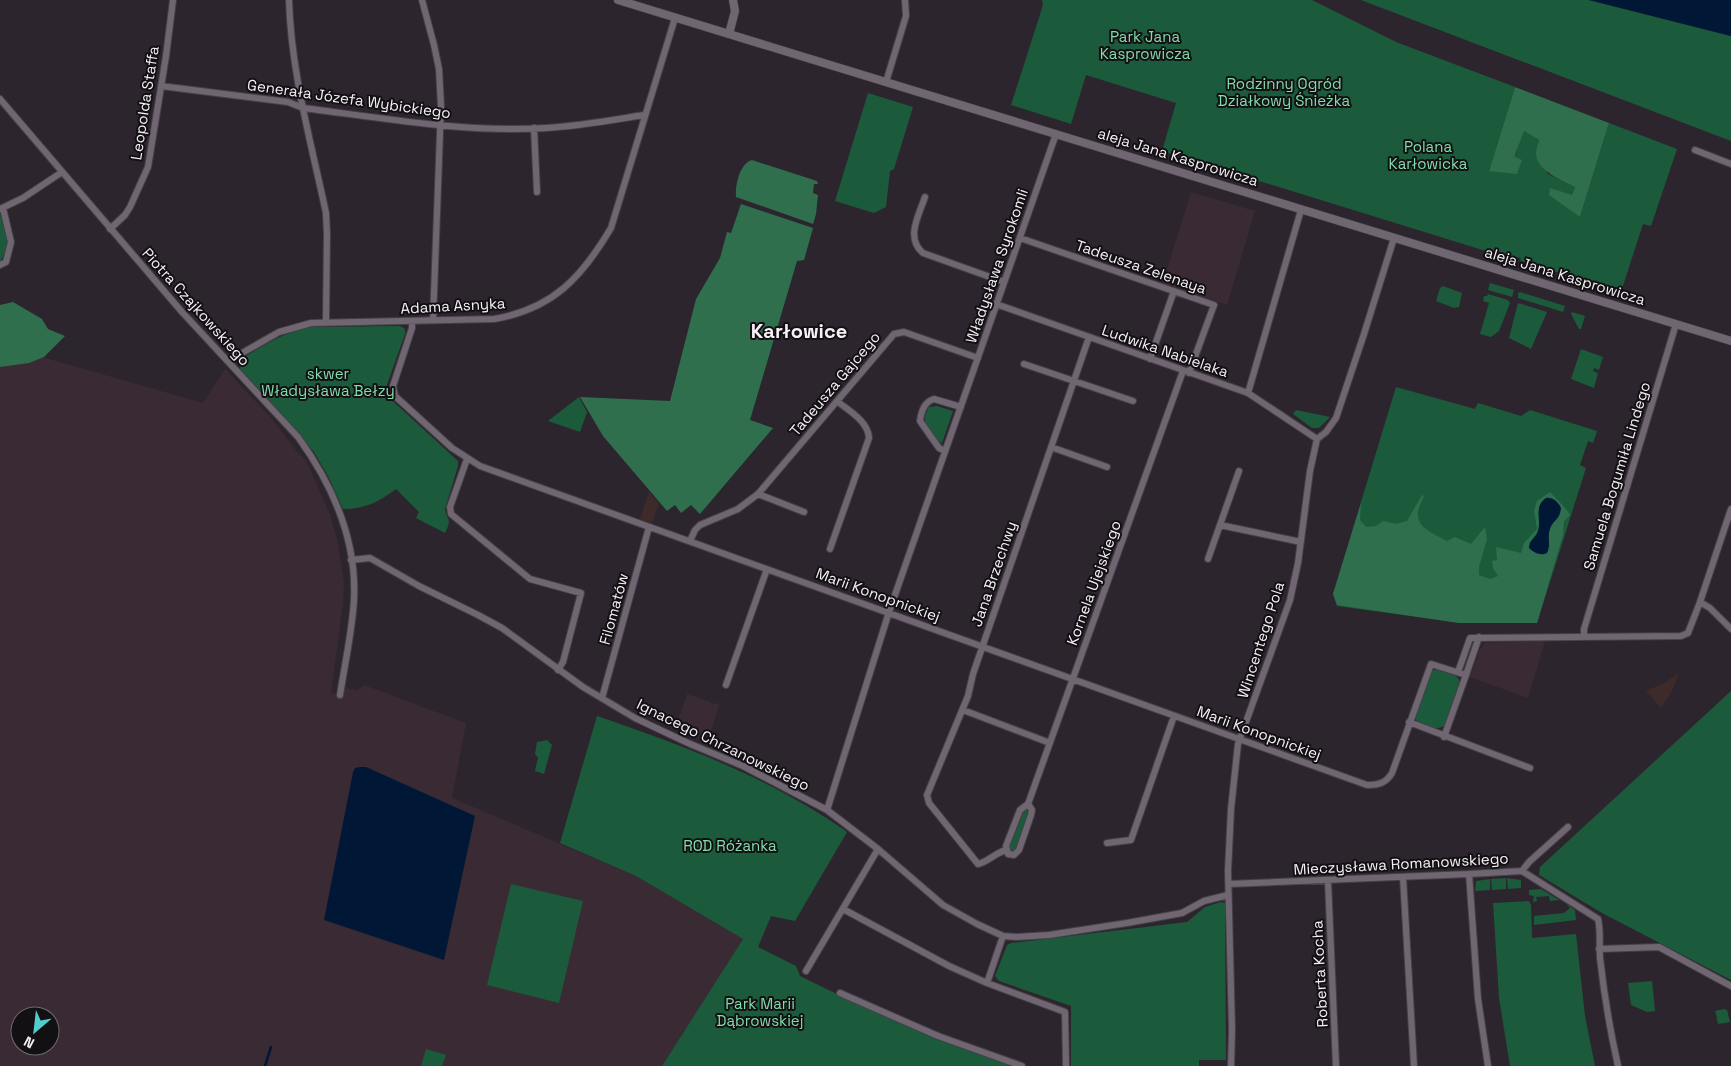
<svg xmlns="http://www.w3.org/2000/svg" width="1731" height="1066" viewBox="0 0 1731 1066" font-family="'Space Grotesk',sans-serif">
	<rect width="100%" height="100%" fill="#2d252e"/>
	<path fill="#3e2a29" d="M 649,492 L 659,504 L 652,523 L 640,519 Z
		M 1679,673 L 1672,691 L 1661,708 L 1646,691 L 1664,683 Z"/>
	<path fill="#3a2a34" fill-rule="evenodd" d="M 1191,192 L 1255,211 L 1227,305 L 1163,283 Z
		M 0,345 L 203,403 L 225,369 L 272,419 L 298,453 L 306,460 L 330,515 L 337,539 L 344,583 L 343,603 L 331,693 L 344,695 L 345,688 L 357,690 L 364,685 L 466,723 L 452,798 L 636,876 L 743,939 L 662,1066 L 0,1066 ZM 20,1016 L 50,1016 L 50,1046 L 20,1046 Z
		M 1545,641 L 1528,698 L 1470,677 L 1480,649 L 1485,643 Z
		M 687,694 L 711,702 L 711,704 L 713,705 L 714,703 L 719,704 L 710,735 L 695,733 L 676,726 Z"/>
	<path fill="#1b5b3b" d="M 1042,0 L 1312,0 L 1396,42 L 1515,87 L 1489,171 L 1515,157 L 1523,130 L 1539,140 L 1536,151 L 1548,174 L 1575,187 L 1572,195 L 1580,217 L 1609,123 L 1677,149 L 1651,226 L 1643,224 L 1621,292 L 1520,261 L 1521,258 L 1516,257 L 1515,260 L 1162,151 L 1176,103 L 1086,75 L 1071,124 L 1011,105 L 1043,5 Z
		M 1361,0 L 1589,0 L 1731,36 L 1731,141 Z
		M 868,93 L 913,107 L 894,169 L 890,171 L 886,207 L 874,213 L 835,201 Z
		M 0,214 C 13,228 9,247 0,262 Z
		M 1490,283 L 1514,290 L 1512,297 L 1488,290 Z
		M 1443,286 L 1462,293 L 1459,307 L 1454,308 L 1436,301 L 1440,288 Z
		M 1520,292 L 1565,306 L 1563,312 L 1518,298 L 1518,293 Z
		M 1488,294 L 1508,300 L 1510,303 L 1499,331 L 1491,337 L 1480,334 L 1489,303 L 1483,301 L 1484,296 L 1487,296 Z
		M 1518,303 L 1547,312 L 1531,349 L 1509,338 Z
		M 1572,312 L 1585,316 L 1581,329 L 1579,329 L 1571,314 Z
		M 400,326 L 405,329 L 405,334 L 384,393 L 458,461 L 458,466 L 445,509 C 448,523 452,518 445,533 L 416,518 L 419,512 L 396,489 C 379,502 365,509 343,509 L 328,476 L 314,452 L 240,369 L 242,359 L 246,356 C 267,343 287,331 311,327 Z
		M 1581,349 L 1603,357 L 1599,370 L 1594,368 L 1593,371 L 1598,373 L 1594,388 L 1571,379 Z
		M 1396,387 L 1475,409 L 1478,403 L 1521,416 L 1530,410 L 1597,431 L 1593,443 L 1588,441 L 1580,465 L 1586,468 L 1537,623 L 1461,623 L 1337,606 L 1333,594 Z
		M 579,397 L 587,412 L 580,432 L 548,421 Z
		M 937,406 L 953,411 L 942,443 L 939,442 C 929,428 919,424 929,407 Z
		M 1296,410 L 1330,417 L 1319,428 L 1312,428 L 1293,414 Z
		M 1437,669 C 1447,671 1458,673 1460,683 L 1445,725 C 1437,732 1420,727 1415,718 L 1431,671 Z
		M 1731,691 L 1731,980 L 1602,913 L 1539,875 L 1540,867 Z
		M 597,716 C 685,746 770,778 847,832 L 795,921 L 771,916 L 758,947 L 796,966 L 800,976 L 847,999 L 934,1038 L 1012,1066 L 662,1066 L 743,939 L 636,876 L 560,843 Z
		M 547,740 L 552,745 L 544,774 L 535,771 L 538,758 L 535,754 L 537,742 Z
		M 1026,808 L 1030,811 L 1018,849 L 1014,852 L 1011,851 L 1008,846 L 1020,812 Z
		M 1506,878 L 1506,889 L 1492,890 L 1491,879 Z
		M 1507,878 L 1521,880 L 1521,888 L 1508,889 Z
		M 1490,879 L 1490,890 L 1475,891 L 1476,881 Z
		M 511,884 L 583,901 L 559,1003 L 487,985 Z
		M 1541,889 L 1559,900 L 1550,901 L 1549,896 L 1536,897 L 1537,901 L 1533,902 L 1534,896 L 1529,895 L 1529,890 Z
		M 1529,901 L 1531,905 L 1532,938 L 1576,934 L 1585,1016 L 1595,1066 L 1510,1066 L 1499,998 L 1493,903 Z
		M 1221,902 L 1225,903 L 1226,1060 L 1199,1060 L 1199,1066 L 1071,1066 L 1071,1006 L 999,981 L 995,976 L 1007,945 L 1011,943 L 1187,922 L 1205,907 Z
		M 1566,904 L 1575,910 L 1576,920 L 1534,925 L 1534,916 L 1564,913 L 1570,908 Z
		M 1652,981 L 1655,1011 L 1647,1012 L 1631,1005 L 1628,983 Z
		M 1724,1009 L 1727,1010 L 1730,1022 L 1718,1024 L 1717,1019 L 1716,1019 L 1717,1017 L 1715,1011 Z
		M 426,1049 L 446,1055 L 442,1066 L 421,1066 Z"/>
	<path fill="#2f6f4e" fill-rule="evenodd" d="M 1515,87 L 1609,123 L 1580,217 L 1549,195 L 1550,188 L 1572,195 L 1575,187 C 1561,180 1535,170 1536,152 C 1536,148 1538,144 1539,140 L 1524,131 L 1515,155 L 1515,157 L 1522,160 L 1517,174 L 1489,171 Z
		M 752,160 L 817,181 L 818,184 L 814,184 L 813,193 L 818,195 L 816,214 L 813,224 L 736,197 C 735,185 740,163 752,160 Z
		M 741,204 L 813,228 L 804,260 L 797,261 L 750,420 L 773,428 L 700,514 L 691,505 L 681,513 L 675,505 L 667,511 L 603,436 L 580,397 L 670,401 L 696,299 L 720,258 L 727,232 L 731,233 Z
		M 13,302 L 42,319 L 48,329 L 65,336 L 44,357 L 29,363 L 0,367 L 0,305 Z
		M 1550,492 L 1566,509 L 1570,515 L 1564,521 L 1563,535 L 1537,623 L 1459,623 L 1337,605 L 1333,594 L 1361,503 L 1360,520 L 1366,527 L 1376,526 L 1383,521 L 1396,524 L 1407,521 L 1422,495 L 1424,496 C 1422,501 1417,510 1418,515 C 1418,529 1437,535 1447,541 L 1455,537 L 1471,544 L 1485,527 L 1487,539 L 1479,567 L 1479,575 L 1490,579 L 1498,576 L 1493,568 L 1492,561 L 1497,560 L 1496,547 L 1521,553 L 1524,543 L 1537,529 L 1534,511 L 1537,501 ZM 1559,504 C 1563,515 1555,518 1551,526 C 1547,533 1548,540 1550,547 L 1529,543 C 1539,532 1540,528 1538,513 Z"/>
	<path fill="#001836" d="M 1589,0 L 1731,0 L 1731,36 Z
		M 1546,498 C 1553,497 1558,502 1561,508 C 1560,520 1553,520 1550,529 C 1547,537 1551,545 1547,553 C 1541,556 1534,553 1529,548 C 1529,540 1536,538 1538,531 C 1542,519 1533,507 1546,498 Z
		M 360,767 L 366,767 L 475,816 L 444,960 L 324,920 L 353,772 L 355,768 Z"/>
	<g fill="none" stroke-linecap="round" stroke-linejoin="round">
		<path stroke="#001836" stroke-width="2.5" d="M 265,1066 L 271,1047"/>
		<defs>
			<path id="minor" d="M 289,0 C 291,72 311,142 326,213 L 327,234 L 326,322
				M 422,0 L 434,45 L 439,69 L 441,106 L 433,320
				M 886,82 L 906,16 L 905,0
				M 161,86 L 288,102 L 303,108 C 383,118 465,133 546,128 C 579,126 612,120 644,115
				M 0,99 L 182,312 L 298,437 C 332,484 357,540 354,600 C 352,632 345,663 340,695
				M 534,128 L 537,192
				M 1695,150 L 1731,164
				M 925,197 C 919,215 905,238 923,253 L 1004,282
				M 0,209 L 23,198 L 62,172
				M 110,229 L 125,215 L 130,207 L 148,167 L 166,56 L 173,0
				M 1020,238 L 1214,305 L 1189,373
				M 0,265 L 6,262 L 11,242 L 3,208
				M 996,304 L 1248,393 L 1317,439
				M 412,321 L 412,328 L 393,386 L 395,396 L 452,448 L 480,466 L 1367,785 C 1379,785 1386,783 1392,773 L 1431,664 L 1466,675 L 1444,737
				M 1150,359 L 1174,291
				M 228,361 L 279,332 L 311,323 L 494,319 C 553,309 582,277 611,228 L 675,18
				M 1024,364 L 1133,401
				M 1248,393 L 1301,210
				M 1051,447 L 1107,467
				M 945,451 L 939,448 L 920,421 C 921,412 924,402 934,399 L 961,407
				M 467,459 L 450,507 L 451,514 L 530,579 L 581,593 L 563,662 L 558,670
				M 758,494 L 804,512
				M 1220,525 L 1301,542
				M 690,541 L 695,530 L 700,525 L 738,509 L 758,494 L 894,334 L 904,332 L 978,358
				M 830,549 L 869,438 C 868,421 849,411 837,401
				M 1208,559 L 1239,471
				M 351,560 L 370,558 L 419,586 L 478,615 L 502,628 L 583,687 L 635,718 L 688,743 L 743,766 L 827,810 L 878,849 L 943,905 L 977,924 L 1003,936 L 1016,937 L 1049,935 L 1127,923 L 1182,913 L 1204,901 L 1228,895
				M 1700,602 L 1710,608 L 1731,629
				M 1584,636 L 1584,629 L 1676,324
				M 1458,672 L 1470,638 L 1681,636 L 1688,633 L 1700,602 L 1731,509
				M 1466,675 L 1479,637
				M 726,685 L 767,569
				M 602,698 L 649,527
				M 963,710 L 1050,743
				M 1409,722 L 1530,768
				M 1028,804 L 1032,810 L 1031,815 L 1019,850 L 1014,855 L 1008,854 L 1006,846 L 1020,810 L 1028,804 L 1183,371
				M 827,810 L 889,612 L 1056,134
				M 1107,843 L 1131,840 L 1174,716
				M 1006,850 C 995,853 988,862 978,864 L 929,803 L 927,795 L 968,696 L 973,674 L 1089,337
				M 1522,871 L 1529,862 L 1568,827
				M 1469,874 L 1478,999 L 1488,1066
				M 1403,877 L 1414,1066
				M 1328,881 L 1336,1066
				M 1229,884 L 1469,874 L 1522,871 L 1598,919 C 1601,932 1599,945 1600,958 C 1604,994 1610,1030 1618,1066
				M 843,909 L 949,966 L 987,983 L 1065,1012 L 1066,1066
				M 1599,949 L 1659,947 L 1731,986
				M 806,971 L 878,849
				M 987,983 L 1003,936
				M 840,993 L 938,1036 L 1022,1066
				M 1231,1066 L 1232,1030 L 1228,871 L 1231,809 L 1238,744 L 1290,600 L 1298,563 L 1310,471 L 1317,439 L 1326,432 L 1336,418 L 1364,334 L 1394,238"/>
			<path id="tertiary" d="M 618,0 L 1731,341
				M 729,34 L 735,11 L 733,0"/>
		</defs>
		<use href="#minor" stroke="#464047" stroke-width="8"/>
		<use href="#tertiary" stroke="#464047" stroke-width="9"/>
		<use href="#minor" stroke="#6f6671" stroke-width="6"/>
		<use href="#tertiary" stroke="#6f6671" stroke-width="8"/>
	</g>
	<g text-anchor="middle" stroke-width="4" stroke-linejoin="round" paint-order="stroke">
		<g font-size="15" fill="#81dea9" stroke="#131014">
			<text x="1145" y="42">Park Jana<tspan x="1145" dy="17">Kasprowicza</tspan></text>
			<text x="1284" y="89">Rodzinny Ogród<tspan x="1284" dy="17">Działkowy Śnieżka</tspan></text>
			<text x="1428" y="152">Polana<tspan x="1428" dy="17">Karłowicka</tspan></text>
			<text x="328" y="379">skwer<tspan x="328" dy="17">Władysława Bełzy</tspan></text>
			<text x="730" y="851">ROD Różanka</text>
			<text x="760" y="1009">Park Marii<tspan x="760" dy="17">Dąbrowskiej</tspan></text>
		</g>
		<g font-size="15" fill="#f6f0f6" stroke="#131014">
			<text transform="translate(349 99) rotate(8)" y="5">Generała Józefa Wybickiego</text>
			<text transform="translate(145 103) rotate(-81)" y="5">Leopolda Staffa</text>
			<text transform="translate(1178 157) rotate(17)" y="5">aleja Jana Kasprowicza</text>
			<text transform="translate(997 266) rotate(-71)" y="5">Władysława Syrokomli</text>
			<text transform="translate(1141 267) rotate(19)" y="5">Tadeusza Zelenaya</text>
			<text transform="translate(1565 276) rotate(17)" y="5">aleja Jana Kasprowicza</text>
			<text transform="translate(453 306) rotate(-3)" y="5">Adama Asnyka</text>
			<text transform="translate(196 307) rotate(48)" y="5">Piotra Czajkowskiego</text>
			<text transform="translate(1165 351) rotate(19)" y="5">Ludwika Nabielaka</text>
			<text transform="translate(835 384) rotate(-50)" y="5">Tadeusza Gajcego</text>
			<text transform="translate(1617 476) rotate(-73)" y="5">Samuela Bogumiła Lindego</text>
			<text transform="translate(994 574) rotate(-71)" y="5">Jana Brzechwy</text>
			<text transform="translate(1094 583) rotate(-70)" y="5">Kornela Ujejskiego</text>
			<text transform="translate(878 595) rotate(20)" y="5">Marii Konopnickiej</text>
			<text transform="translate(614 609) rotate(-75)" y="5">Filomatów</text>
			<text transform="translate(1261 640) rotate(-72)" y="5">Wincentego Pola</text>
			<text transform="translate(1259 733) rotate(20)" y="5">Marii Konopnickiej</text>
			<text transform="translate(723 745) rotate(26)" y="5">Ignacego Chrzanowskiego</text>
			<text transform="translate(1401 864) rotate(-3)" y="5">Mieczysława Romanowskiego</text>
			<text transform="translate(1320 974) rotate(-93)" y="5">Roberta Kocha</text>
		</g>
		<g font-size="20" font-weight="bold" fill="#f6f0f6" stroke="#131014">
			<text x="799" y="338">Karłowice</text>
		</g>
	</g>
	<g transform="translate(35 1031) rotate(208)"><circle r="24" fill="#131014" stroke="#6e6a6e"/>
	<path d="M0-4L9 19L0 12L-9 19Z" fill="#52cdce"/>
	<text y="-8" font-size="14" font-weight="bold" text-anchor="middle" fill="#f6f0f6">N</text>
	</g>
</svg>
